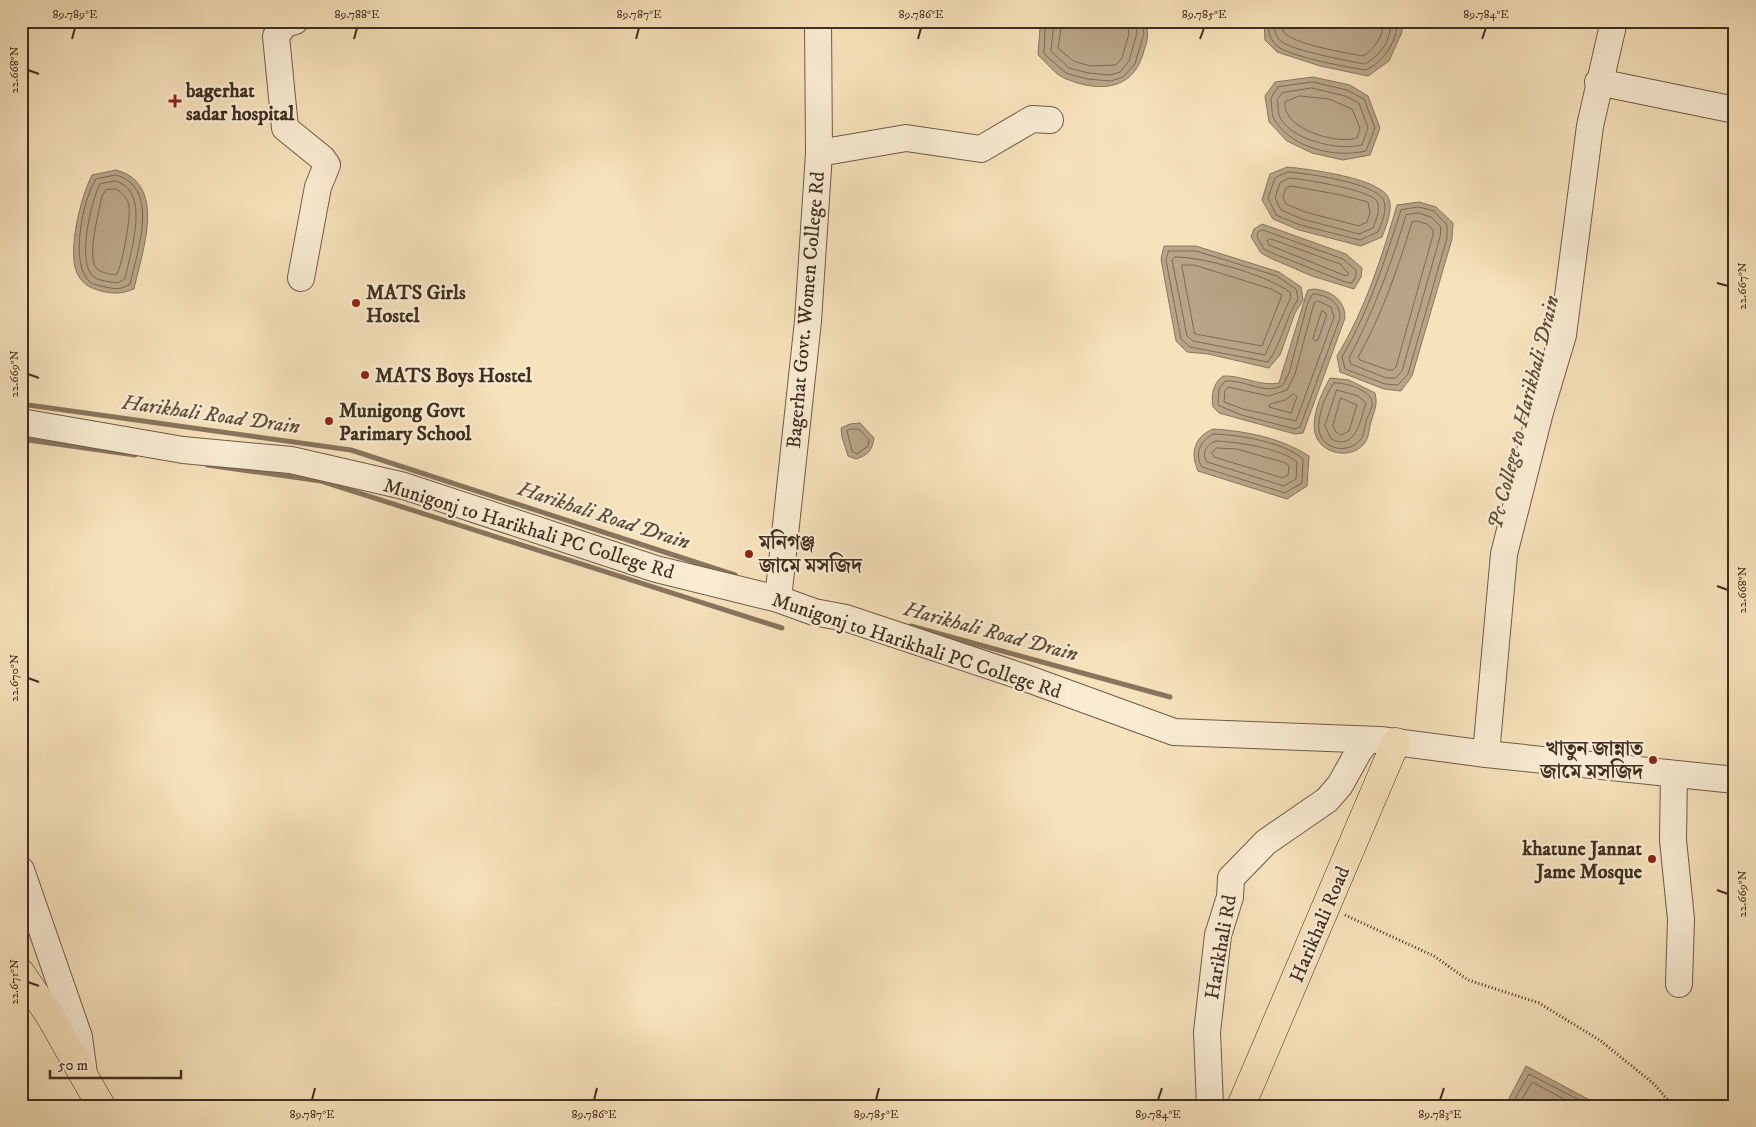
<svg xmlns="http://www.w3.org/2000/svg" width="1756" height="1127" viewBox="0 0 1756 1127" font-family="'IM FELL DW Pica','Noto Serif Bengali',serif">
	<rect width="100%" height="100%" fill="#f6e2bb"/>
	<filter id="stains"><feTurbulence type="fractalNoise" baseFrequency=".004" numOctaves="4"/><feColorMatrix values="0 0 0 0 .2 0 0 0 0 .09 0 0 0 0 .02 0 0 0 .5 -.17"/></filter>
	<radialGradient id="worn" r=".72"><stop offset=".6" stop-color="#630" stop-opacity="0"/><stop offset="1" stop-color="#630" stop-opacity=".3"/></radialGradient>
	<path fill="#b8a587" stroke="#88755e" d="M 1044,21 L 1145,21 C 1150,35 1147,41 1143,54 C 1132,92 1096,92 1064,78 C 1055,74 1046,62 1038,55 L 1040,28 Z
		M 1264,21 L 1402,21 L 1402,32 L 1389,61 L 1368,76 L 1320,66 L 1277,52 L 1265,40 Z
		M 1313,77 L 1350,85 L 1368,96 L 1380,128 L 1370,155 L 1343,160 L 1312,153 L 1287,141 L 1269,122 L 1265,96 L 1275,82 Z
		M 1287,167 C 1308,169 1382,178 1389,199 C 1393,210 1386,226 1382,237 L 1361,246 L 1299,230 L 1273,219 L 1262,200 L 1270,174 Z
		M 116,170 C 168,184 142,251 134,289 C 121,294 114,294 101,291 C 90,288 82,284 77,273 C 67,251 81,196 92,175 Z
		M 1419,202 L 1436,207 L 1453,223 L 1452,239 L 1412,376 L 1401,391 L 1384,389 L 1340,372 L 1337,356 C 1365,310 1382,257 1397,205 Z
		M 1262,224 L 1346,254 L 1362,268 L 1361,277 L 1354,289 L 1312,276 L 1270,258 L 1261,253 L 1251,237 L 1254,229 Z
		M 1164,246 L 1196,246 L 1279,272 L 1301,287 L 1303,300 L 1295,313 L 1280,355 L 1269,368 L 1208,354 L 1187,352 L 1176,341 L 1161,259 Z
		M 1314,289 C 1332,291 1345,300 1345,318 L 1303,433 L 1295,434 L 1219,413 L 1213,407 C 1211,395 1213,383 1223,376 C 1242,375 1261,387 1279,383 L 1306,295 L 1308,290 Z
		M 1330,378 L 1349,380 L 1375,393 C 1378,406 1374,411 1371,422 C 1369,428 1369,436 1366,441 C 1354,461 1320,455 1315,433 C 1311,416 1322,392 1330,378 Z
		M 860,423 L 874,438 C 872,451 868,455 856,459 L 848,456 L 842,437 L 841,428 L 850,424 Z
		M 1213,429 C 1246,431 1281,438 1309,456 L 1307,486 L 1287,499 L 1198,471 C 1190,453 1194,437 1213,429 Z
		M 1526,1066 L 1601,1106 L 1505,1106 Z"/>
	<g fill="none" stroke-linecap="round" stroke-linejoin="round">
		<path stroke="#7c6a54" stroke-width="1" d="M 1048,21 L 1045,30 L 1044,54 L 1066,73 L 1087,79 L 1111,81 L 1123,77 L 1135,64 L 1144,33 L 1141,21
			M 1054,21 L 1051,51 L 1069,68 L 1088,73 L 1110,75 L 1120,72 L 1129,61 L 1137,33 L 1135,21
			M 1062,21 L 1058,48 L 1073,61 L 1090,66 L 1116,65 L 1122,58 L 1129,34 L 1127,21
			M 1268,21 C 1268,32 1270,42 1280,48 C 1297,58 1346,67 1366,70 C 1385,60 1396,43 1398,21
			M 1274,21 C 1274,29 1275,37 1282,42 C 1295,51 1348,61 1365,64 C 1381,55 1391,40 1391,21
			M 1282,21 C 1282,27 1282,32 1287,35 C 1300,45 1346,53 1363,56 C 1375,49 1383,36 1384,21
			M 1313,82 L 1347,90 L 1364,99 L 1375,128 L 1366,151 C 1335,158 1294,149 1275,121 C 1271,115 1272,104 1271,98 L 1278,87 Z
			M 1312,88 L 1345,96 L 1359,103 L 1368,128 L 1362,145 C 1339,151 1288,140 1279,115 C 1278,111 1278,104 1277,100 L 1282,93 Z
			M 1300,96 L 1329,99 L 1352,109 L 1360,128 L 1357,138 C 1338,144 1296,132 1287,113 C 1285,110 1285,105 1285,102 Z
			M 1288,172 C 1307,173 1374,183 1383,199 C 1388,208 1382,223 1378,232 L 1360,240 L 1300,225 L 1276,215 L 1268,198 L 1275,178 Z
			M 116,175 C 161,187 137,252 130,284 C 121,290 115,289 105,287 C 100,285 93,285 90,282 C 69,265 83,198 96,179 Z
			M 1289,178 C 1304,179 1370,190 1377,201 C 1381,209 1376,220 1373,228 L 1359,234 L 1302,219 L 1281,210 L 1275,198 L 1280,183 Z
			M 115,181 C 152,190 130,253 125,279 L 117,283 C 111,282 99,281 94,277 C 76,265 91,200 100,184 Z
			M 1291,186 L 1341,195 L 1368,202 L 1370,213 L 1367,222 L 1359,226 L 1305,212 L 1286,204 L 1283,197 L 1286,188 Z
			M 115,189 C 122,191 128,199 129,206 C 131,217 122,268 116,275 C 110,274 102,273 97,269 C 86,259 99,211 102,196 L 106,190 Z
			M 1419,207 L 1434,211 L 1447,225 L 1447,238 L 1408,374 L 1398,385 L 1385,384 L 1345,369 L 1342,357 C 1369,311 1385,260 1401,210 Z
			M 1418,213 L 1431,217 L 1441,227 L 1440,237 L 1402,371 L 1396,378 L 1386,378 L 1351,364 L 1349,358 C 1373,313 1391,265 1406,215 Z
			M 1417,221 L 1427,224 L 1433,230 L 1433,235 L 1396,367 L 1393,370 L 1388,370 L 1360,360 L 1358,357 C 1382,315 1398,268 1412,222 Z
			M 1263,230 L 1343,259 L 1356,270 L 1356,276 L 1352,283 L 1345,282 L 1272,253 L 1264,249 L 1257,237 L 1258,232 Z
			M 1271,239 L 1340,264 L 1349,274 L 1346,276 L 1269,245 L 1267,241 Z
			M 1169,251 L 1196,251 L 1277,276 L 1296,289 L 1298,299 C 1285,319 1282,343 1268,362 L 1190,347 L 1181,339 L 1166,260 Z
			M 1175,257 C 1205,257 1266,275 1290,292 L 1291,297 L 1265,355 L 1193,341 L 1187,336 L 1172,260 Z
			M 1182,265 L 1194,265 L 1271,289 L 1282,295 L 1262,346 L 1195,334 Z
			M 1313,294 C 1328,295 1340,302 1340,318 L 1300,427 L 1295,429 L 1241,415 L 1218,405 L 1219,389 L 1225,381 C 1244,379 1266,396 1283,385 L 1289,373 L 1308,302 Z
			M 1318,301 L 1331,307 L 1334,317 L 1296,421 L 1243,409 L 1224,402 L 1225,391 L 1228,387 L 1269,396 L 1287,390 L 1295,374 L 1314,303 Z
			M 1322,311 L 1326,313 L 1326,317 L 1318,340 L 1315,341 L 1313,339 Z
			M 1334,383 C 1344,382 1372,390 1372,403 C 1373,408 1368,415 1366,421 C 1365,426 1364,435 1361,439 C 1349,455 1322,450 1319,430 C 1317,417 1326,393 1334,383 Z
			M 1337,390 L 1358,396 L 1366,403 C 1360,421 1356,451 1331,439 L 1325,426 Z
			M 1294,394 L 1297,397 L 1291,413 L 1269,407 L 1270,404 L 1285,400 Z
			M 1341,398 L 1357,405 L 1349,431 L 1341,435 L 1336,432 L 1333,426 Z
			M 851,429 L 859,429 L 869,440 L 868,446 L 857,454 L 852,451 L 847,431 Z
			M 1214,434 C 1240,435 1284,442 1303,459 L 1302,483 L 1285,493 L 1202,467 C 1194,454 1200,440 1214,434 Z
			M 1216,441 C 1238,442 1280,448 1297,462 L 1296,479 L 1284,486 L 1207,462 C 1201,454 1206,444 1216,441 Z
			M 1217,448 L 1237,449 L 1286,463 L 1289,466 L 1288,475 L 1283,478 L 1214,457 L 1212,453 Z
			M 1511,1106 L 1529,1074 L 1591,1106
			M 1518,1106 L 1532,1082 L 1577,1106"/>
		<path stroke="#88755e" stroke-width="5" d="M 21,404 L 351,450 L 735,575
			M 21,439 L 135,455
			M 207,465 L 321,481 L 782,628
			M 911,626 L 1170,697"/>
		<defs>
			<path id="minor" d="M 295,21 L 285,24 L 276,36 L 285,128 L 322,158 L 327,165 L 318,187 L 301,278
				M 1598,82 L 1735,110
				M 819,153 L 906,138 L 981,149 L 1032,119 L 1050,120
				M 21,422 L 183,450 L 291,460 L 404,486 L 656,569 L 778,599 L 814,612 L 846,618 L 1023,677 L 1174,732 L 1380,740 L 1486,754 L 1735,780
				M 778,599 L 808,321 L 819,153 L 818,21
				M 1486,754 L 1504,554 L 1540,412 L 1563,335 L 1590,126 L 1614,21
				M 1674,774 L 1673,840 L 1681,919 L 1679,984
				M 21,870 L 79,1037 L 84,1074
				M 1210,1106 L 1207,1032 L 1218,935 L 1230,897 L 1231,878 L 1266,842 L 1327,800 L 1340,785 L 1359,751 L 1368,740 L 1380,740"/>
			<path id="major" d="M 21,973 L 50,1016 L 101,1106
				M 1241,1106 L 1396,742"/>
		</defs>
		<use href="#minor" stroke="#6e5b48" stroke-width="28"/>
		<use href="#major" stroke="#402e21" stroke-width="29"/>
		<path stroke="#402e21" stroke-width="3" stroke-dasharray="1 2.5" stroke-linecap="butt" d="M 1345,915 L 1434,956 L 1468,980 L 1539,1003 L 1601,1041 L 1654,1084 L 1673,1106"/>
		<use href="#minor" stroke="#f9ecd3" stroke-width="26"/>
		<use href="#major" stroke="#f6e2bb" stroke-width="28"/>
	</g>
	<path fill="none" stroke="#402e21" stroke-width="2" d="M 72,39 L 75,28M 354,39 L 357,28M 636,39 L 639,28M 918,39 L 921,28M 1200,39 L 1204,28M 1482,39 L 1486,28M 28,70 L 39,74M 1717,283 L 1728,286M 28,374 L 39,378M 1717,586 L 1728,590M 28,678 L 39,682M 1717,890 L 1728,894M 28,982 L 39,986M 312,1100 L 315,1088M 594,1100 L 597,1088M 876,1100 L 879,1088M 1158,1100 L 1162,1088M 1440,1100 L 1444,1088"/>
	<g fill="#8f2418" stroke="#f9ecd3" stroke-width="2">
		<path d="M172.5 93.5h5v5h5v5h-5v5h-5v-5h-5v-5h5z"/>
		<circle cx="356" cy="303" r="5"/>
		<circle cx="365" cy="375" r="5"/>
		<circle cx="329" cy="421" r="5"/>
		<circle cx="749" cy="554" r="5"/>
		<circle cx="1653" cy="760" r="5"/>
		<circle cx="1652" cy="859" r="5"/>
	</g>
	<g text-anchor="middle" stroke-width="4.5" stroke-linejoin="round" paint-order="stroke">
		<g font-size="20" font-weight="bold" fill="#402e21" stroke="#f9ecd3" text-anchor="start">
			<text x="186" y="97">bagerhat<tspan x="186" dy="23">sadar hospital</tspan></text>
			<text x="366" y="299">MATS Girls<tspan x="366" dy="23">Hostel</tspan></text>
			<text x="375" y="382">MATS Boys Hostel</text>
			<text x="339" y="417">Munigong Govt<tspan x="339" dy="23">Parimary School</tspan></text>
			<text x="759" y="549">মনিগঞ্জ<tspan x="759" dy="23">জামে মসজিদ</tspan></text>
			<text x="1643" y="755" text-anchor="end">খাতুন জান্নাত<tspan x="1643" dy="23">জামে মসজিদ</tspan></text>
			<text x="1642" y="855" text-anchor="end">khatune Jannat<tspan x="1642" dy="23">Jame Mosque</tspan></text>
		</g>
		<g font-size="20" fill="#402e21" stroke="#f9ecd3">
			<text transform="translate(805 310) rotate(-85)" y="7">Bagerhat Govt. Women College Rd</text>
			<text transform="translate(529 528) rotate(17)" y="7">Munigonj to Harikhali PC College Rd</text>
			<text transform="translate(917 645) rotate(18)" y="7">Munigonj to Harikhali PC College Rd</text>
			<text transform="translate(1319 924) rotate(-67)" y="7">Harikhali Road</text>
			<text transform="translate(1220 947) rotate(-80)" y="7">Harikhali Rd</text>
		</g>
		<g font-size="21" font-style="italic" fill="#5e4c3a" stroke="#f9ecd3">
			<text transform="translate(1523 412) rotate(-76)" y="7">Pc College to Harikhali Drain</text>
			<text transform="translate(211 414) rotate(8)" y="7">Harikhali Road Drain</text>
			<text transform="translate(604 515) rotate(18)" y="7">Harikhali Road Drain</text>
			<text transform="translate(991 631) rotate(15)" y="7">Harikhali Road Drain</text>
		</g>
	</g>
	<rect width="1756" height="1127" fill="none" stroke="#f6e2bb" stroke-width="55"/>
	<path d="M50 1070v8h131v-8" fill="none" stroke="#402e21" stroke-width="2.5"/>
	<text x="58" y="1070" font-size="15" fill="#402e21" stroke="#f9ecd3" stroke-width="4" paint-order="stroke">50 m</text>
	<rect x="28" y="28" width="1700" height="1072" fill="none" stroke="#402e21" stroke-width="2"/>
	<g font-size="12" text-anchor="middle" fill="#402e21">
		<text x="75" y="18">89.789°E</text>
		<text x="357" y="18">89.788°E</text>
		<text x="639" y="18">89.787°E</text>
		<text x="921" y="18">89.786°E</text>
		<text x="1204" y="18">89.785°E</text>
		<text x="1486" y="18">89.784°E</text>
		<text transform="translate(14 70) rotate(-90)" y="4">22.668°N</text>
		<text transform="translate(1742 286) rotate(-90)" y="4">22.667°N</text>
		<text transform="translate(14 374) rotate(-90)" y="4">22.669°N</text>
		<text transform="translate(1742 590) rotate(-90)" y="4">22.668°N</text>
		<text transform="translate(14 678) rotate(-90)" y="4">22.670°N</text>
		<text transform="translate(1742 894) rotate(-90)" y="4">22.669°N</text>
		<text transform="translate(14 982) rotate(-90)" y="4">22.671°N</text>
		<text x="312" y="1118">89.787°E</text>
		<text x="594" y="1118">89.786°E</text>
		<text x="876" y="1118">89.785°E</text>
		<text x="1158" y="1118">89.784°E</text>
		<text x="1440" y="1118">89.783°E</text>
	</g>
	<rect width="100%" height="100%" filter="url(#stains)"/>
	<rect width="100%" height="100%" fill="url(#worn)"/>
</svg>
